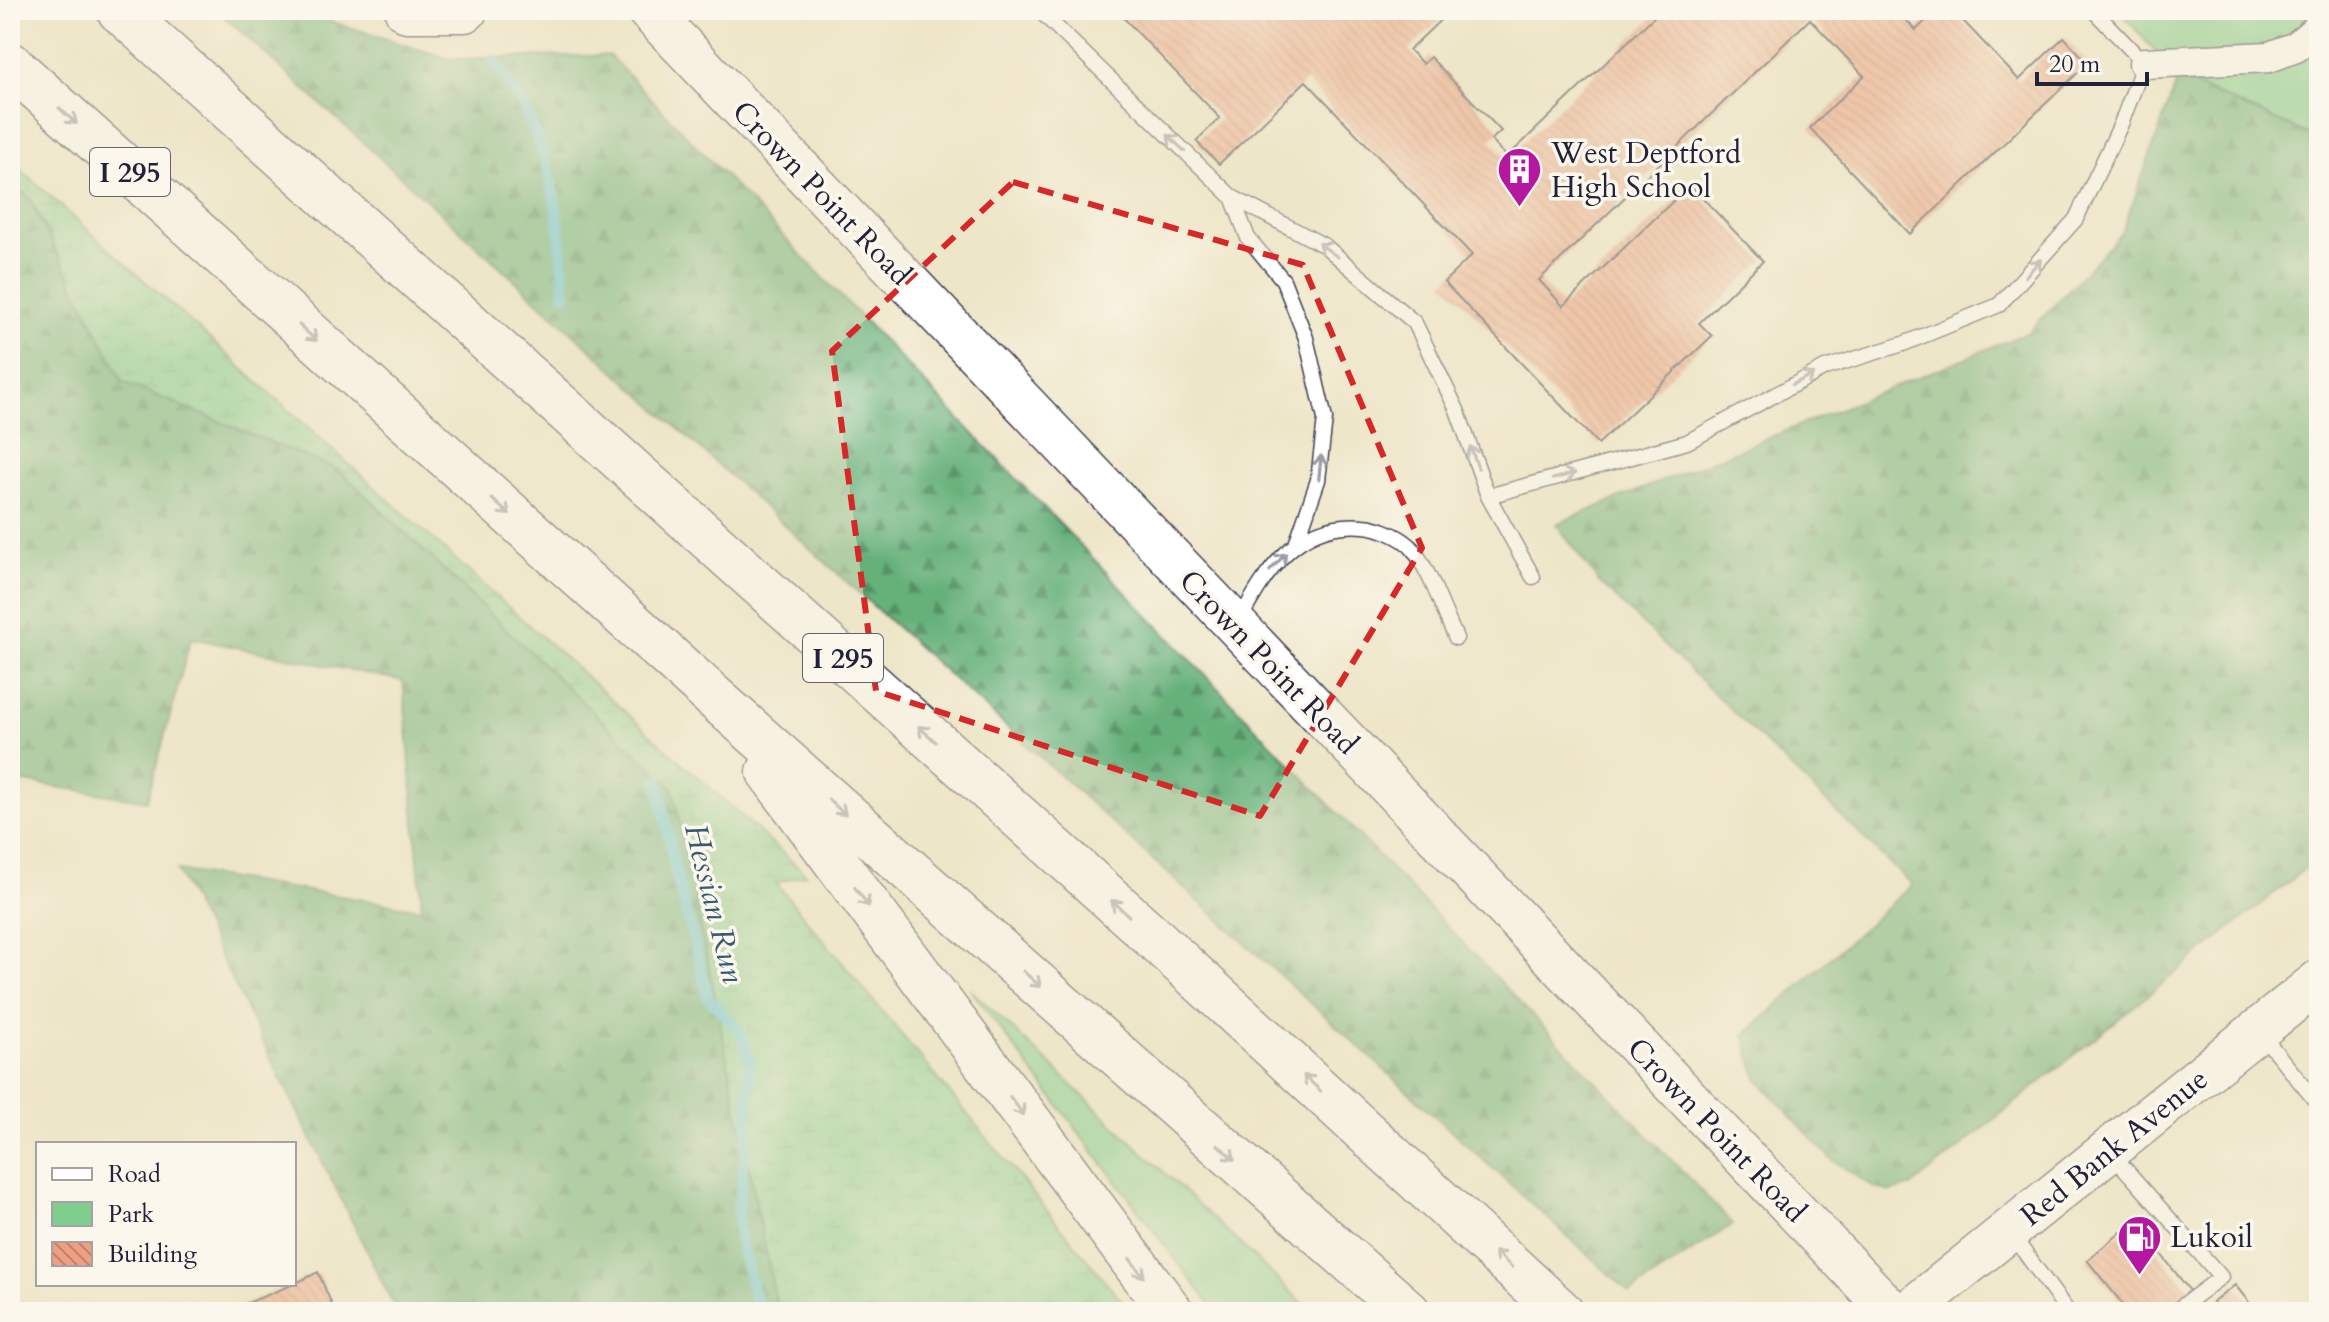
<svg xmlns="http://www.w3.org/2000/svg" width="2329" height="1322" viewBox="0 0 2329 1322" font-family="Cardo,serif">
	<defs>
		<pattern id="forest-firs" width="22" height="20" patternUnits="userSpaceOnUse" patternTransform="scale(2)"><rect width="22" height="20" fill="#66b17a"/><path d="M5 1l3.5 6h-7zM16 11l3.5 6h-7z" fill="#549065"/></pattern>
		<pattern id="wetland-marsh" width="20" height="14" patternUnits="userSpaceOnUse" patternTransform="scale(2)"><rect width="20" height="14" fill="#7dce8f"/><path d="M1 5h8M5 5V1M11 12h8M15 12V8" fill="none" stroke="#6cb17c"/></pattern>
		<pattern id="building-back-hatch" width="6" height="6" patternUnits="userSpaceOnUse" patternTransform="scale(2)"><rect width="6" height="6" fill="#ef9f81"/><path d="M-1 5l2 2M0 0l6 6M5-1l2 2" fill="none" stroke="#c1816b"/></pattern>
	</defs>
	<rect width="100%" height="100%" fill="#fbf7ec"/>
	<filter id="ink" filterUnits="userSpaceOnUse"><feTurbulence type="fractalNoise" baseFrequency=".0125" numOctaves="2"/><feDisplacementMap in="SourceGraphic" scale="16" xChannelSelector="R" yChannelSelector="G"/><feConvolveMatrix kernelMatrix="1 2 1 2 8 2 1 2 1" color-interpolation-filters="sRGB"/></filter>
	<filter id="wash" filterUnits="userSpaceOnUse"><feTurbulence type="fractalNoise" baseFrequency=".006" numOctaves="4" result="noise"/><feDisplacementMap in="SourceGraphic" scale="32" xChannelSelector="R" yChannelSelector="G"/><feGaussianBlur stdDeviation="1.8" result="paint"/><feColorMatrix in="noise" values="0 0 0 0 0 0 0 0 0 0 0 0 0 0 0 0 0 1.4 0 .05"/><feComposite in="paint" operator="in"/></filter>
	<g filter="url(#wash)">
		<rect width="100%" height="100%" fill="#eee6c8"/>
		<path fill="#7dce8f" stroke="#507865" stroke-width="2" d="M 2119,10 L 2319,10 L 2319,139 L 2178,78 Z
			M 969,988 L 1312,1312 L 1216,1312 Z"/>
		<path fill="url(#forest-firs)" stroke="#446a5a" stroke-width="2" d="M 217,10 L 296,10 L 450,59 L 609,55 L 1733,1224 L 1630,1293 Z
			M 2178,78 L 2319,139 L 2319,857 L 1912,1186 L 1891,1192 L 1873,1187 L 1831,1159 L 1757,1079 L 1744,1035 L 1912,885 L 1599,582 L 1556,524 L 2029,332 L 2122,232 Z
			M 10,183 L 29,198 L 123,382 L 339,470 L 673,788 L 778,1312 L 397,1312 L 177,870 L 422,909 L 403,681 L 191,638 L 147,801 L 10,780 Z"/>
		<path fill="url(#wetland-marsh)" stroke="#507865" stroke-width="2" d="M 10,160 L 806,874 L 776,883 L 1131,1312 L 778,1312 L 673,788 L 339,470 L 123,382 L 30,198 L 10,183 Z"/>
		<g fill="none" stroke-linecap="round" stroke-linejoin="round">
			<path stroke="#5dc5d9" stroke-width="11" d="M 493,60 C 549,134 560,204 565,294
				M 658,781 L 675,870 L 709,999 L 741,1032 L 750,1062 L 747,1136 L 738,1210 L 739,1239 L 759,1312"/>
		</g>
		<g id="blocks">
			<path fill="url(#building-back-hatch)" d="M 1116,10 L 1451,10 L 1409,50 L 1423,64 L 1430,57 L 1501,131 L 1491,140 L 1507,157 L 1661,10 L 1904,10 L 1900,14 L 1916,30 L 1937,10 L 1953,10 L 2019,80 L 2064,37 L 2088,63 L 1910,234 L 1810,128 L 1864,76 L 1810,19 L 1539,280 L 1563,306 L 1690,185 L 1763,261 L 1699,323 L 1712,336 L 1598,444 L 1444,282 L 1472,255 L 1306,81 L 1219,164 L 1196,141 L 1220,118 Z
				M 10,1070 L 15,1071 L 12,1094 L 10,1094 Z
				M 2135,1221 L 2190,1291 L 2164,1312 L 2129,1312 L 2087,1260 Z
				M 318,1272 L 335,1312 L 226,1312 L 294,1284 Z
				M 2235,1285 L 2257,1312 L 2201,1312 Z"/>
		</g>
	</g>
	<g filter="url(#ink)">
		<use href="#blocks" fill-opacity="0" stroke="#413f50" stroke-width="2"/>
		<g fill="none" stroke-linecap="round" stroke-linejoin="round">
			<defs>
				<path id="lane" d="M 1039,10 L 1232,197 L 1325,246 L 1415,323 L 1457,410 L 1488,496 L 1533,577
					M 1232,197 L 1248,238 L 1283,280 L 1306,338 L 1325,419 L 1318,480 L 1297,541
					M 1488,496 L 1687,442 L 1825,368 L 1903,344 L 1999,305 L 2076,219 L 2121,124 L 2144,63 L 2093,10
					M 1238,623 C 1266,571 1297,520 1364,526 C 1379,527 1403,537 1413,549 C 1431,574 1443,610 1456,638
					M 2261,1034 L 2319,1105
					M 2110,1152 L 2221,1277 L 2174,1312
					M 2012,1235 L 2068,1312"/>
				<path id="street" d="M 2144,63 L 2269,57 L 2296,47 L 2319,27"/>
				<path id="secondary" d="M 648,10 L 1892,1312
					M 1908,1312 L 2319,981"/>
				<path id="highway" d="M 119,10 L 1154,938 L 1561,1312
					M 407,10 L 465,10
					M 10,64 L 716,699 L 1408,1312
					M 769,772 L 1171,1312"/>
			</defs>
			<use href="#lane" stroke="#413f50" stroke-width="17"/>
			<use href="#street" stroke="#413f50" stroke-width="33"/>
			<use href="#secondary" stroke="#413f50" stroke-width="45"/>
			<use href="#highway" stroke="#413f50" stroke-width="47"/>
			<use href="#lane" stroke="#fff" stroke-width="14"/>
			<use href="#street" stroke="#fff" stroke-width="30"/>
			<use href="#secondary" stroke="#fff" stroke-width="42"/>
			<use href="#highway" stroke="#fff" stroke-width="44"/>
		</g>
		<defs><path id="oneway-shaft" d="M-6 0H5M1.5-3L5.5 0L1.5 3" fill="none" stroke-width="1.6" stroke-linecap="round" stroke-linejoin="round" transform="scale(2)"/></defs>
		<g stroke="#9c9ca7">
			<use href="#oneway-shaft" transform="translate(68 116) rotate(42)"/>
			<use href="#oneway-shaft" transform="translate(1176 143) rotate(-136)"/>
			<use href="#oneway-shaft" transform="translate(1328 250) rotate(-144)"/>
			<use href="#oneway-shaft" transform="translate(2033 268) rotate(-48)"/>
			<use href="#oneway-shaft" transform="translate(308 333) rotate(42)"/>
			<use href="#oneway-shaft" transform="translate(1803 379) rotate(-28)"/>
			<use href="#oneway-shaft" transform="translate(1474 457) rotate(-110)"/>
			<use href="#oneway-shaft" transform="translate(1320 467) rotate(-84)"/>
			<use href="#oneway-shaft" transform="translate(1564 476) rotate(-15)"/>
			<use href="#oneway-shaft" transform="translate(501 507) rotate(42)"/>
			<use href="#oneway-shaft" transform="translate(1278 562) rotate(-47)"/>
			<use href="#oneway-shaft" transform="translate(927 734) rotate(-138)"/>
			<use href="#oneway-shaft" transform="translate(837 807) rotate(42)"/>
			<use href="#oneway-shaft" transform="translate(862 897) rotate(53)"/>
			<use href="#oneway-shaft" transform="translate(1120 908) rotate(-138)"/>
			<use href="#oneway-shaft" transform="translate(1032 979) rotate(42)"/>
			<use href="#oneway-shaft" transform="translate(1312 1083) rotate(-137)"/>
			<use href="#oneway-shaft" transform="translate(1017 1106) rotate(53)"/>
			<use href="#oneway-shaft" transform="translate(1226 1152) rotate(42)"/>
			<use href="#oneway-shaft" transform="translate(1503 1259) rotate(-137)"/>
			<use href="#oneway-shaft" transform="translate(1137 1268) rotate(53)"/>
		</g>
	</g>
	<path d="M0 0H2329V1322H0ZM 1013,182 L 1303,265 L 1422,548 L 1260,816 L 876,691 L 832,351 Z" fill="#eee6c8" fill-opacity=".55" fill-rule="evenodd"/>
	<path fill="none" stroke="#d62828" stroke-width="6" stroke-dasharray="16 10" stroke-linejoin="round" d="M 1013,182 L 1303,265 L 1422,548 L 1260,816 L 876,691 L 832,351 Z"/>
	<defs>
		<symbol id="building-pin" viewBox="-11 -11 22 30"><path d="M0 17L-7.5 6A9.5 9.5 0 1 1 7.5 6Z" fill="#b5179e" stroke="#fbf7ec"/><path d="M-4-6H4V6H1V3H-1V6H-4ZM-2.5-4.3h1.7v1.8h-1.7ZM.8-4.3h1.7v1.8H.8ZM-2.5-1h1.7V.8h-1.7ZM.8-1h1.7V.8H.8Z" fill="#fff"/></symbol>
		<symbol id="fuel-pin" viewBox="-11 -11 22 30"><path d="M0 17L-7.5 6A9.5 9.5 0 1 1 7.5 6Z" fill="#b5179e" stroke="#fbf7ec"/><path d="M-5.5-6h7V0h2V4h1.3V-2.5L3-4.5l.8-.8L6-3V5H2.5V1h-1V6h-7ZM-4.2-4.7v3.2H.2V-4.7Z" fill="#fff"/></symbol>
	</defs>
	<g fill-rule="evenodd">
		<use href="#building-pin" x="1494" y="144" width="51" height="69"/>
		<use href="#fuel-pin" x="2114" y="1212" width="51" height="69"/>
	</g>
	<g text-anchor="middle" stroke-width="7" stroke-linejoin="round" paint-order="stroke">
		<g fill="#fbf7ec" stroke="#636270" stroke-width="2">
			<rect x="90" y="148" width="80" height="48" rx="6"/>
			<rect x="803" y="634" width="80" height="48" rx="6"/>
		</g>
		<g font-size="28" font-weight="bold" fill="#22223b">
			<text x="130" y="182">I 295</text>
			<text x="843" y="668">I 295</text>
		</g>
		<g font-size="30" fill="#22223b" stroke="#fbf7ec" text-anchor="start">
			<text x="1551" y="163">West Deptford<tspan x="1551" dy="34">High School</tspan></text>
			<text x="2170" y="1247">Lukoil</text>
		</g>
		<g font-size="30" fill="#22223b" stroke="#fbf7ec">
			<text transform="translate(822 193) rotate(46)" y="10">Crown Point Road</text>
			<text transform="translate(1269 662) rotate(46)" y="10">Crown Point Road</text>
			<text transform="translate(1717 1130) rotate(46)" y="10">Crown Point Road</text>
			<text transform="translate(2114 1147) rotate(-39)" y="10">Red Bank Avenue</text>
		</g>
		<g font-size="32" font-style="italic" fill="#375b72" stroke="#fbf7ec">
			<text transform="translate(715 903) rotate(76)" y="11">Hessian Run</text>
		</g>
	</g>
	<rect width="2329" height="1322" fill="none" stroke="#fbf7ec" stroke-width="40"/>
	<rect x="36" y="1142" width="260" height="144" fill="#fbf7ec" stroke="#a4a2a5" stroke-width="2"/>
	<rect x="52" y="1168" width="40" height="12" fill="#ffffff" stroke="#a4a2a5" stroke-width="2"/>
	<text x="108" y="1182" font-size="24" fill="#22223b">Road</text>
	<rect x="52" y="1202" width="40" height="24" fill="#7dce8f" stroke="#a4a2a5" stroke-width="2"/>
	<text x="108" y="1222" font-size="24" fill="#22223b">Park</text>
	<rect x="52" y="1242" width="40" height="24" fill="url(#building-back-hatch)" stroke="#a4a2a5" stroke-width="2"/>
	<text x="108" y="1262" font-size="24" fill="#22223b">Building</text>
	<path d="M2037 72v12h110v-12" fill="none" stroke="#22223b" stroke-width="4"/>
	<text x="2049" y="72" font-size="24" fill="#22223b" stroke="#fbf7ec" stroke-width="6" paint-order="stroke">20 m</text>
</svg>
